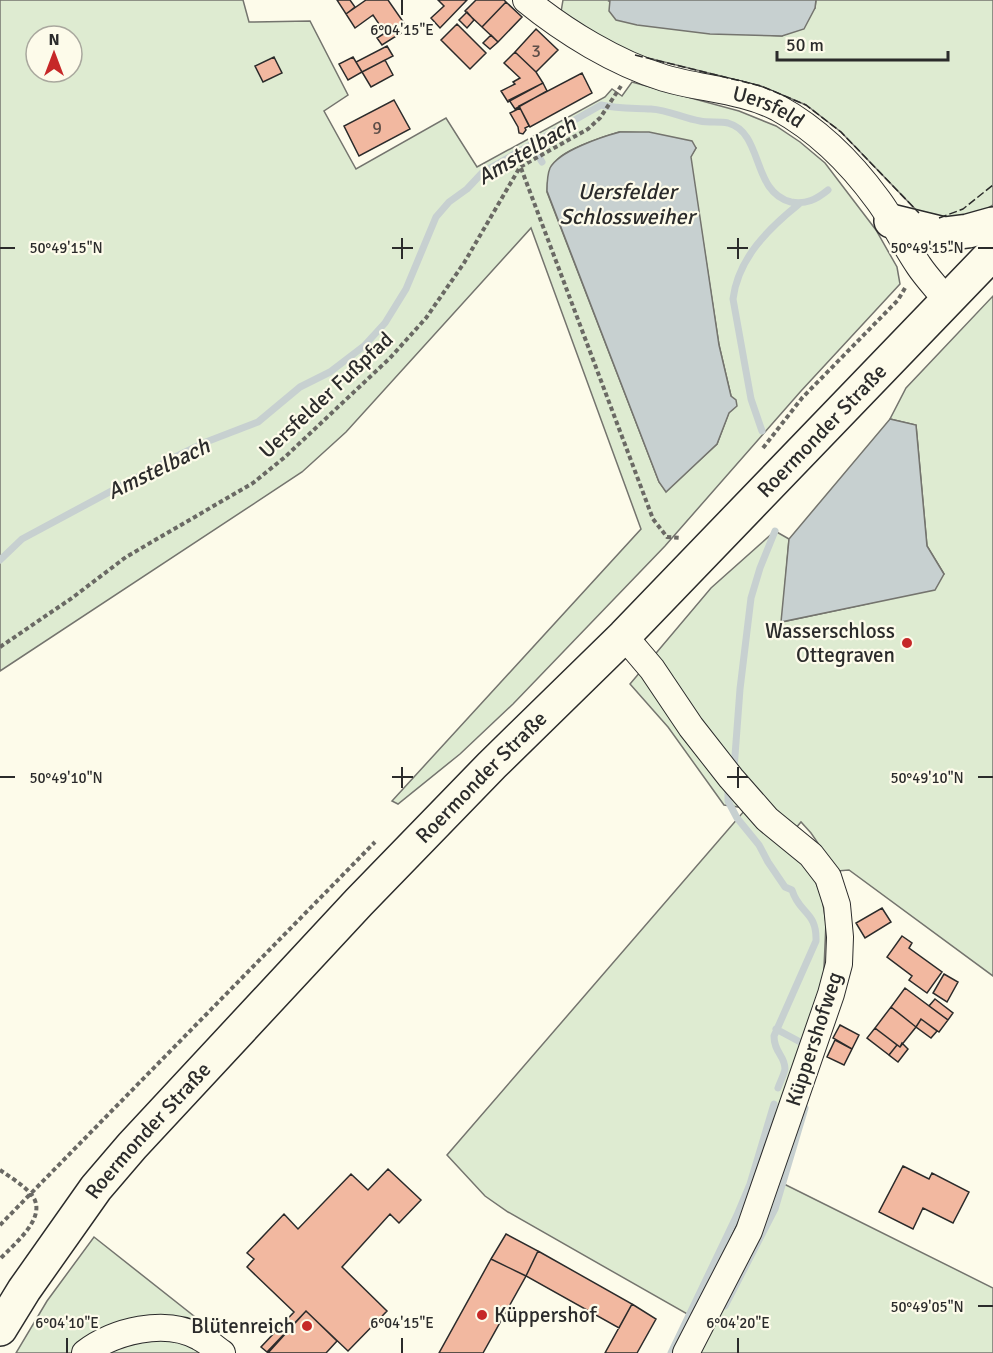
<svg xmlns="http://www.w3.org/2000/svg" width="993" height="1353" viewBox="0 0 993 1353" font-family="Signika,sans-serif">
	<rect width="100%" height="100%" fill="#fdfbea"/>
	<path fill="#deebd1" stroke="#74746e" stroke-width="1.5" fill-rule="evenodd" d="M 0,0 L 243,0 L 249,22 L 310,21 L 348,95 L 324,111 L 356,169 L 446,118 L 477,167 L 605,97 L 612,89 L 622,96 L 632,82 L 739,111 L 776,126 L 800,142 L 825,163 L 876,230 L 897,267 L 900,284 L 801,391 L 665,546 L 513,704 L 460,754 L 398,804 L 392,801 L 641,529 L 531,228 L 346,432 L 302,472 L 0,671 ZM 36,36 L 72,36 L 72,72 L 36,72 ZM 619,132 C 647,132 671,135 696,148 L 690,157 L 719,345 L 731,396 L 729,412 L 717,444 L 666,491 L 659,482 L 547,192 C 547,180 549,169 557,160 C 566,149 605,136 619,132 Z
		M 563,0 L 610,0 L 609,1 L 752,34 L 782,36 L 815,8 L 816,0 L 993,0 L 993,205 L 973,218 L 939,218 L 921,215 L 841,132 L 806,105 L 761,86 L 632,54 L 599,39 L 561,12 Z
		M 993,296 L 993,976 L 849,870 L 837,871 L 811,833 L 801,822 L 785,841 L 745,808 L 724,805 L 668,727 L 630,684 L 711,588 L 775,531 L 789,539 L 782,622 L 871,603 L 944,574 L 927,546 L 916,425 L 890,419 L 906,388 Z
		M 745,810 L 797,853 L 814,878 L 822,898 L 826,923 L 823,990 L 781,1120 L 696,1319 L 508,1212 L 485,1196 L 447,1155 Z
		M 782,1183 L 993,1288 L 993,1353 L 694,1353 Z
		M 94,1237 L 204,1324 L 202,1330 L 231,1353 L 16,1353 L 47,1301 Z"/>
	<path fill="#c7d0d0" stroke="#74746e" stroke-width="1.5" d="M 610,0 L 816,0 L 815,8 L 804,29 L 782,36 L 710,34 L 637,25 L 616,20 L 609,11 Z
		M 620,132 L 649,132 L 692,141 L 696,148 L 691,157 L 719,345 L 731,396 L 736,400 L 737,406 L 729,413 L 717,444 L 666,492 L 659,482 L 547,191 C 547,184 547,175 550,168 C 559,151 601,137 620,132 Z
		M 890,419 L 916,425 L 927,546 L 944,574 L 935,590 L 781,622 L 789,539 Z"/>
	<g fill="none" stroke-linecap="round" stroke-linejoin="round">
		<path stroke="#c7d0d0" stroke-width="7" d="M 532,145 L 542,162
			M 762,431 L 751,399 L 733,299 C 738,258 769,228 799,204
			M 0,560 L 22,539 L 171,459 L 206,442 L 258,422 L 300,387 L 330,372 L 364,346 L 385,323 L 406,289 L 436,217 L 449,202 L 467,189 L 483,172 L 601,105 C 618,109 633,108 651,109 C 668,110 683,118 700,121 C 709,123 719,121 728,123 C 764,133 751,192 791,202 C 806,205 817,199 828,190
			M 734,769 L 740,689 L 751,598 L 760,568 L 775,531
			M 728,787 L 728,801 L 737,818 L 759,845 L 768,862 L 785,887 L 792,890 C 799,914 817,911 816,941 L 774,1036 C 774,1053 785,1055 785,1069 C 784,1075 780,1082 778,1088
			M 776,1029 L 802,1043
			M 725,1306 L 775,1209 L 805,1108
			M 671,1353 L 737,1215 L 750,1184 L 774,1104"/>
	</g>
	<path fill="#f2b8a0" stroke="#2b2b2b" stroke-width="1.5" d="M 337,0 L 350,0 L 355,7 L 346,14 Z
		M 366,0 L 388,0 L 404,23 L 397,27 L 401,33 L 382,45 L 377,38 L 385,33 L 373,15 L 355,28 L 346,14 Z
		M 438,0 L 467,0 L 440,28 L 431,18 L 444,6 Z
		M 476,0 L 504,0 L 506,2 L 482,27 L 465,11 Z
		M 506,2 L 522,17 L 498,42 L 482,27 Z
		M 467,12 L 474,20 L 467,28 L 459,20 Z
		M 457,24 L 486,53 L 470,69 L 441,40 Z
		M 536,29 L 558,50 L 536,72 L 515,52 Z
		M 491,35 L 498,42 L 490,49 L 483,43 Z
		M 387,46 L 393,56 L 362,72 L 356,62 Z
		M 515,52 L 536,72 L 543,83 L 508,102 L 501,91 L 515,84 L 513,82 L 520,78 L 504,63 Z
		M 274,57 L 282,73 L 263,82 L 255,66 Z
		M 353,57 L 362,72 L 348,80 L 339,64 Z
		M 385,60 L 393,75 L 371,87 L 362,72 Z
		M 582,73 L 592,93 L 530,127 L 519,106 Z
		M 543,83 L 547,91 L 515,109 L 509,100 Z
		M 394,100 L 410,129 L 359,156 L 344,126 Z
		M 520,108 L 529,126 L 525,128 L 526,130 L 523,134 L 519,133 L 518,127 L 510,113 Z
		M 882,908 L 891,922 L 865,938 L 856,923 Z
		M 902,936 L 912,943 L 909,948 L 942,972 L 927,993 L 909,980 L 912,976 L 887,957 Z
		M 944,974 L 958,982 L 947,1002 L 933,993 Z
		M 905,988 L 948,1020 L 939,1032 L 921,1019 L 916,1027 L 891,1007 Z
		M 935,999 L 953,1013 L 948,1020 L 929,1006 Z
		M 891,1007 L 916,1027 L 900,1047 L 875,1028 Z
		M 921,1019 L 937,1031 L 931,1038 L 916,1027 Z
		M 840,1025 L 859,1035 L 852,1049 L 833,1038 Z
		M 875,1028 L 897,1045 L 889,1055 L 867,1038 Z
		M 835,1040 L 852,1049 L 844,1065 L 827,1057 Z
		M 902,1043 L 908,1049 L 898,1062 L 889,1055 L 897,1045 L 900,1047 Z
		M 903,1166 L 929,1179 L 932,1173 L 969,1192 L 953,1223 L 923,1208 L 913,1229 L 879,1212 Z
		M 388,1169 L 421,1200 L 399,1223 L 390,1214 L 342,1267 L 387,1311 L 348,1351 L 306,1311 L 267,1352 L 261,1347 L 294,1312 L 247,1267 L 254,1259 L 247,1253 L 284,1214 L 298,1229 L 351,1174 L 368,1190 Z
		M 506,1234 L 538,1251 L 526,1276 L 491,1259 Z
		M 538,1251 L 632,1304 L 619,1328 L 526,1276 Z
		M 491,1259 L 526,1276 L 483,1353 L 439,1353 Z
		M 632,1304 L 656,1319 L 637,1353 L 605,1353 Z
		M 306,1311 L 337,1341 L 326,1353 L 268,1353 Z"/>
	<g fill="none" stroke-linecap="round" stroke-linejoin="round">
		<defs>
			<g id="minor">
				<path id="s1" d="M 526,0 C 565,32 616,63 664,78 C 701,89 743,90 778,108 C 818,130 851,163 878,200 C 893,220 904,244 919,266 C 927,278 938,289 947,301"/>
				<path d="M 624,636 L 652,669 L 691,727 L 731,778 L 767,819 L 811,855 L 828,877 L 837,905 L 840,937 L 839,964 L 831,994 L 749,1231 L 686,1353"/>
				<path d="M 85,1353 C 114,1331 165,1318 199,1337 C 207,1341 215,1348 222,1353"/>
			</g>
			<g id="major">
				<path d="M 891,221 L 944,234 L 968,231 L 993,224"/>
				<path id="s2" d="M 0,1329 L 24,1290 L 96,1188 L 132,1146 L 359,902 L 492,765 L 624,636 L 993,253"/>
			</g>
		</defs>
		<use href="#minor" stroke="#2b2b2b" stroke-width="28"/>
		<use href="#major" stroke="#2b2b2b" stroke-width="36"/>
		<path stroke="#6a6964" stroke-width="4" stroke-dasharray="4.5 3" stroke-linecap="butt" d="M 521,168 L 653,519 L 667,537 L 681,538
			M 763,448 L 802,398 L 898,300 L 905,288
			M 0,647 L 72,598 L 126,557 L 253,483 L 285,457 L 390,358 L 426,318 L 464,263 L 520,167 L 588,129 L 600,118 L 621,86
			M 0,1170 C 10,1177 22,1184 30,1193 C 51,1215 15,1243 0,1259
			M 0,1225 L 375,842"/>
		<use href="#minor" stroke="#fdfbea" stroke-width="26"/>
		<use href="#major" stroke="#fdfbea" stroke-width="33"/>
		<path stroke="#2b2b2b" stroke-width="1.5" stroke-dasharray="8 3" stroke-linecap="butt" d="M 635,55 L 761,86 L 806,105 L 841,132 L 919,213
			M 939,218 L 963,209 L 993,185"/>
	</g>
	<path fill="none" stroke="#2b2b2b" stroke-width="2" d="M 402,0 L 402,15M 402,238 L 402,259M 738,238 L 738,259M 0,248 L 15,248M 392,248 L 413,248M 727,248 L 748,248M 978,248 L 993,248M 402,767 L 402,788M 738,767 L 738,788M 0,777 L 15,777M 392,777 L 413,777M 727,777 L 748,777M 978,777 L 993,777M 978,1306 L 993,1306M 67,1338 L 67,1353M 402,1338 L 402,1353M 738,1338 L 738,1353"/>
	<g fill="#c62828" stroke="#fdfbea" stroke-width="2">
		<circle cx="907" cy="643" r="6"/>
		<circle cx="482" cy="1315" r="6"/>
		<circle cx="307" cy="1326" r="6"/>
	</g>
	<g text-anchor="middle" stroke-width="4.5" stroke-linejoin="round" paint-order="stroke">
		<g font-size="18" fill="#5d4e48">
			<text x="536" y="57">3</text>
			<text x="377" y="134">9</text>
		</g>
		<g font-size="21" fill="#2b2b2b" stroke="#fdfbea">
			<text dy="7" stroke="none"><textPath href="#s1" startOffset="268">Uersfeld</textPath></text>
			<text transform="translate(326 395) rotate(-43)" y="7">Uersfelder Fußpfad</text>
			<text dy="7" stroke="none"><textPath href="#s2" startOffset="1220">Roermonder Straße</textPath></text>
			<text dy="7" stroke="none"><textPath href="#s2" startOffset="734">Roermonder Straße</textPath></text>
			<text transform="translate(814 1039) rotate(-72)" y="7">Küppershofweg</text>
			<text dy="7" stroke="none"><textPath href="#s2" startOffset="248">Roermonder Straße</textPath></text>
		</g>
		<g font-size="21" fill="#2b2b2b" stroke="#fdfbea" text-anchor="end">
			<text x="895" y="638">Wasserschloss<tspan x="895" dy="24">Ottegraven</tspan></text>
			<text x="494" y="1322" text-anchor="start">Küppershof</text>
			<text x="295" y="1333">Blütenreich</text>
		</g>
		<g font-size="22" font-style="italic" fill="#2b2b2b" stroke="#fdfbea">
			<text transform="translate(526 150) rotate(-31)" y="8">Amstelbach</text>
			<text x="627" y="199">Uersfelder<tspan x="627" dy="25">Schlossweiher</tspan></text>
			<text transform="translate(158 468) rotate(-26)" y="8">Amstelbach</text>
		</g>
	</g>
	<g font-size="15" text-anchor="middle" fill="#2b2b2b" stroke="#fdfbea" stroke-width="4.5" stroke-linejoin="round" paint-order="stroke">
		<text x="402" y="35">6°04'15"E</text>
		<text x="66" y="253">50°49'15"N</text>
		<text x="927" y="253">50°49'15"N</text>
		<text x="66" y="783">50°49'10"N</text>
		<text x="927" y="783">50°49'10"N</text>
		<text x="927" y="1312">50°49'05"N</text>
		<text x="67" y="1328">6°04'10"E</text>
		<text x="402" y="1328">6°04'15"E</text>
		<text x="738" y="1328">6°04'20"E</text>
	</g>
	<g transform="translate(54 54)"><circle r="28" fill="#fdfbea" stroke="#a9a89e" stroke-width="1.5"/>
	<path d="M0-4.5L10 22L0 15L-10 22Z" fill="#c62828"/>
	<text y="-9" font-size="16" font-weight="bold" text-anchor="middle" fill="#2b2b2b">N</text>
	</g>
	<path d="M777 51v9h171v-9" fill="none" stroke="#2b2b2b" stroke-width="3"/>
	<text x="786" y="51" font-size="18" fill="#2b2b2b" stroke="#fdfbea" stroke-width="4.5" paint-order="stroke">50 m</text>
</svg>
